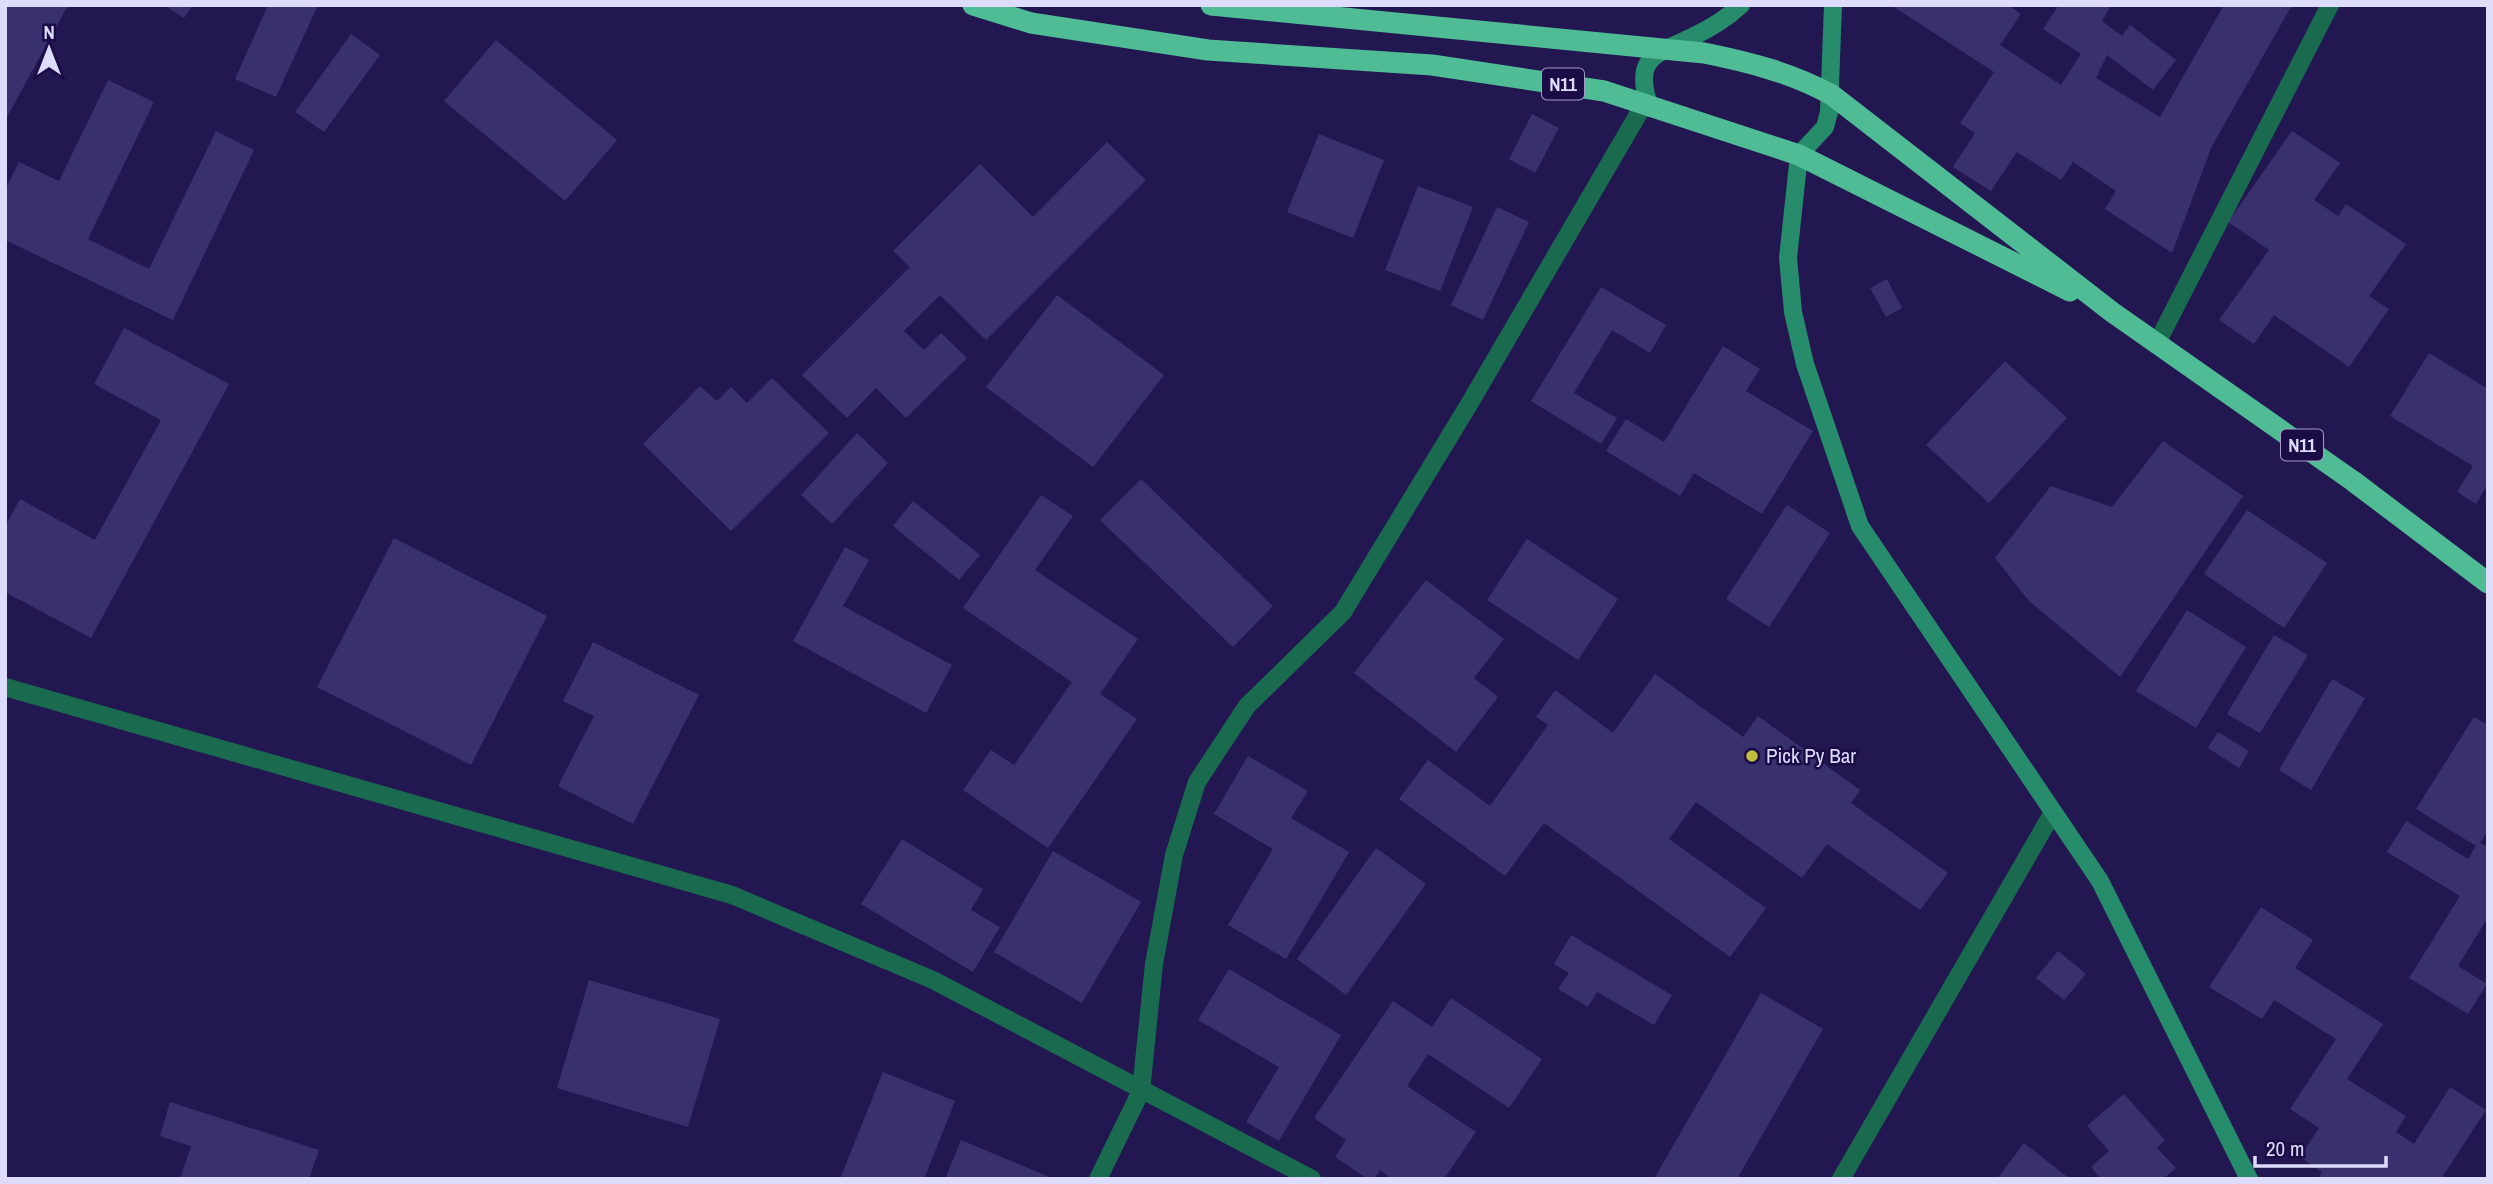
<svg xmlns="http://www.w3.org/2000/svg" width="2493" height="1184" viewBox="0 0 2493 1184" font-family="'Archivo Narrow',sans-serif">
	<rect width="100%" height="100%" fill="#231752"/>
	<path fill="#39316e" d="M 5,5 L 68,5 L 5,121 Z
		M 164,5 L 193,5 L 184,18 Z
		M 268,5 L 318,5 L 276,97 L 235,79 Z
		M 1891,5 L 2008,5 L 2021,14 L 2000,45 L 2061,85 L 2081,54 L 2043,29 L 2059,5 L 2111,5 L 2102,21 L 2122,36 L 2130,25 L 2176,60 L 2153,90 L 2107,55 L 2096,78 L 2160,117 L 2224,5 L 2292,5 L 2212,146 L 2172,253 L 2105,209 L 2116,191 L 2073,162 L 2061,180 L 2017,152 L 1991,191 L 1953,167 L 1975,133 L 1960,123 L 1994,72 Z
		M 351,34 L 380,55 L 324,132 L 295,112 Z
		M 496,40 L 617,140 L 565,201 L 444,101 Z
		M 108,80 L 154,102 L 88,239 L 149,269 L 216,131 L 254,150 L 173,320 L 5,240 L 5,190 L 19,162 L 59,181 Z
		M 1532,114 L 1559,128 L 1535,173 L 1509,159 Z
		M 2292,131 L 2340,163 L 2314,200 L 2338,216 L 2346,204 L 2406,244 L 2369,296 L 2389,309 L 2349,367 L 2274,315 L 2254,344 L 2219,320 L 2269,250 L 2228,222 Z
		M 1319,134 L 1384,160 L 1353,238 L 1287,212 Z
		M 1107,142 L 1146,180 L 986,340 L 940,295 L 904,331 L 924,350 L 941,333 L 967,358 L 906,418 L 876,388 L 847,418 L 802,375 L 910,267 L 893,251 L 980,164 L 1033,217 Z
		M 1418,186 L 1473,207 L 1440,291 L 1385,270 Z
		M 1497,207 L 1529,222 L 1483,320 L 1451,305 Z
		M 1887,279 L 1902,308 L 1886,317 L 1870,288 Z
		M 1601,287 L 1666,325 L 1650,353 L 1612,330 L 1574,393 L 1617,418 L 1601,444 L 1531,401 Z
		M 1057,295 L 1164,375 L 1093,467 L 986,387 Z
		M 124,328 L 229,384 L 91,638 L 5,592 L 5,527 L 20,499 L 95,540 L 161,420 L 94,384 Z
		M 1723,346 L 1760,369 L 1746,391 L 1813,431 L 1762,514 L 1694,473 L 1680,496 L 1606,451 L 1626,419 L 1664,442 Z
		M 2429,353 L 2488,389 L 2488,484 L 2476,504 L 2457,492 L 2473,466 L 2390,416 Z
		M 2005,361 L 2067,418 L 1989,503 L 1926,445 Z
		M 772,378 L 829,433 L 731,531 L 643,444 L 700,386 L 717,401 L 731,387 L 747,403 Z
		M 857,433 L 888,463 L 832,524 L 801,495 Z
		M 2163,441 L 2243,496 L 2120,677 L 2029,601 L 1995,558 L 2051,486 L 2112,507 Z
		M 1141,479 L 1273,606 L 1233,647 L 1100,520 Z
		M 1041,495 L 1073,516 L 1035,570 L 1138,639 L 1100,694 L 1137,719 L 1048,848 L 963,790 L 991,750 L 1014,765 L 1072,682 L 963,608 Z
		M 913,501 L 980,555 L 959,580 L 893,526 Z
		M 1787,505 L 1830,533 L 1769,627 L 1726,599 Z
		M 2247,510 L 2327,563 L 2284,628 L 2204,574 Z
		M 394,538 L 547,616 L 471,765 L 317,687 Z
		M 1527,539 L 1618,599 L 1578,660 L 1487,600 Z
		M 845,547 L 869,560 L 843,606 L 952,665 L 926,713 L 793,641 Z
		M 1426,580 L 1504,639 L 1474,678 L 1498,697 L 1456,752 L 1354,673 Z
		M 2187,610 L 2246,647 L 2196,728 L 2136,691 Z
		M 2274,635 L 2308,655 L 2260,733 L 2227,714 Z
		M 593,642 L 699,695 L 633,824 L 558,786 L 594,716 L 563,701 Z
		M 1655,674 L 1743,737 L 1758,716 L 1860,790 L 1851,803 L 1948,873 L 1920,910 L 1827,844 L 1802,878 L 1696,802 L 1669,839 L 1766,908 L 1730,957 L 1544,823 L 1505,876 L 1399,799 L 1428,760 L 1490,806 L 1548,725 L 1536,717 L 1555,690 L 1613,733 Z
		M 2332,679 L 2365,698 L 2311,790 L 2279,770 Z
		M 2474,717 L 2488,725 L 2488,831 L 2480,843 L 2488,847 L 2488,917 L 2458,966 L 2487,984 L 2468,1014 L 2409,978 L 2460,896 L 2387,852 L 2406,821 L 2468,859 L 2476,846 L 2416,809 Z
		M 2218,732 L 2249,751 L 2239,768 L 2208,748 Z
		M 1248,756 L 1308,791 L 1291,818 L 1349,852 L 1286,959 L 1228,925 L 1273,849 L 1214,814 Z
		M 902,839 L 983,889 L 971,910 L 1000,927 L 973,972 L 861,904 Z
		M 1376,848 L 1426,884 L 1346,995 L 1297,959 Z
		M 1053,851 L 1141,902 L 1082,1003 L 994,952 Z
		M 2261,907 L 2313,940 L 2295,968 L 2383,1024 L 2347,1079 L 2406,1116 L 2396,1132 L 2414,1144 L 2450,1087 L 2486,1110 L 2441,1179 L 2318,1179 L 2322,1172 L 2300,1157 L 2319,1128 L 2290,1109 L 2336,1039 L 2274,1000 L 2262,1019 L 2209,987 Z
		M 1571,935 L 1672,995 L 1654,1025 L 1597,992 L 1588,1007 L 1558,989 L 1569,973 L 1554,964 Z
		M 2058,951 L 2086,974 L 2064,1000 L 2036,978 Z
		M 1229,969 L 1341,1035 L 1279,1141 L 1246,1122 L 1279,1067 L 1198,1020 Z
		M 589,980 L 720,1019 L 688,1127 L 557,1088 Z
		M 1761,993 L 1823,1029 L 1737,1179 L 1654,1179 Z
		M 1451,998 L 1542,1059 L 1509,1108 L 1428,1054 L 1407,1086 L 1476,1132 L 1444,1179 L 1393,1179 L 1380,1170 L 1374,1179 L 1368,1179 L 1335,1157 L 1346,1140 L 1314,1118 L 1393,1001 L 1432,1027 Z
		M 883,1072 L 955,1101 L 924,1179 L 840,1179 Z
		M 2124,1094 L 2165,1140 L 2157,1148 L 2176,1168 L 2163,1179 L 2101,1179 L 2091,1167 L 2109,1151 L 2087,1126 Z
		M 170,1102 L 319,1150 L 309,1179 L 180,1179 L 191,1146 L 160,1136 Z
		M 961,1140 L 1054,1179 L 945,1179 Z
		M 2024,1143 L 2070,1179 L 1997,1179 Z"/>
	<g fill="none" stroke-linecap="round" stroke-linejoin="round">
		<path stroke="#196a4f" stroke-width="18" d="M 2157,343 L 2330,5
			M 5,687 L 732,895 L 933,980 L 1312,1179
			M 1098,1179 L 1141,1091 L 1154,964 L 1174,855 L 1197,782 L 1247,706 L 1343,612 L 1471,401 L 1643,106
			M 1841,1179 L 2052,814"/>
		<path stroke="#278c6b" stroke-width="18" d="M 1833,5 L 1829,112 L 1825,127 L 1799,155 L 1788,258 L 1793,312 L 1805,364 L 1860,526 L 2100,881 L 2249,1179
			M 1650,108 C 1632,56 1656,55 1694,36 C 1711,28 1727,18 1741,5"/>
		<path stroke="#4fbc95" stroke-width="21" d="M 973,5 L 1031,23 L 1208,50 L 1432,65 L 1604,91 L 1799,155 L 2070,291
			M 1211,5 L 1704,53 C 1749,62 1792,73 1832,95 L 2112,312 L 2353,481 L 2488,583"/>
	</g>
	<circle fill="#c3bd3e" stroke="#1b0b47" stroke-width="2.5" cx="1752" cy="756" r="7"/>
	<g text-anchor="middle" stroke-width="5" stroke-linejoin="round" paint-order="stroke">
		<g fill="#1b0b47" stroke="#a39dc5" stroke-width="2">
			<rect x="1542" y="68.5" width="42" height="31" rx="5"/>
			<rect x="2281" y="429.5" width="42" height="31" rx="5"/>
		</g>
		<g font-size="19" font-weight="bold" fill="#dddcfb">
			<text x="1563" y="91">N11</text>
			<text x="2302" y="452">N11</text>
		</g>
		<g font-size="21" fill="#dddcfb" stroke="#1b0b47" text-anchor="start">
			<text x="1766" y="763">Pick Py Bar</text>
		</g>
	</g>
	<rect width="2493" height="1184" fill="none" stroke="#dddcfb" stroke-width="14"/>
	<g transform="translate(49 49)" stroke="#1b0b47" stroke-width="5" paint-order="stroke">
	<path d="M0-5L12 26L0 18L-12 26Z" fill="#dddcfb"/>
	<text y="-10" font-size="19" font-weight="bold" text-anchor="middle" fill="#dddcfb">N</text>
	</g>
	<path d="M2255 1156v10h131v-10" fill="none" stroke="#dddcfb" stroke-width="3.5"/>
	<text x="2266" y="1156" font-size="21" fill="#dddcfb" stroke="#1b0b47" stroke-width="5" paint-order="stroke">20 m</text>
</svg>
